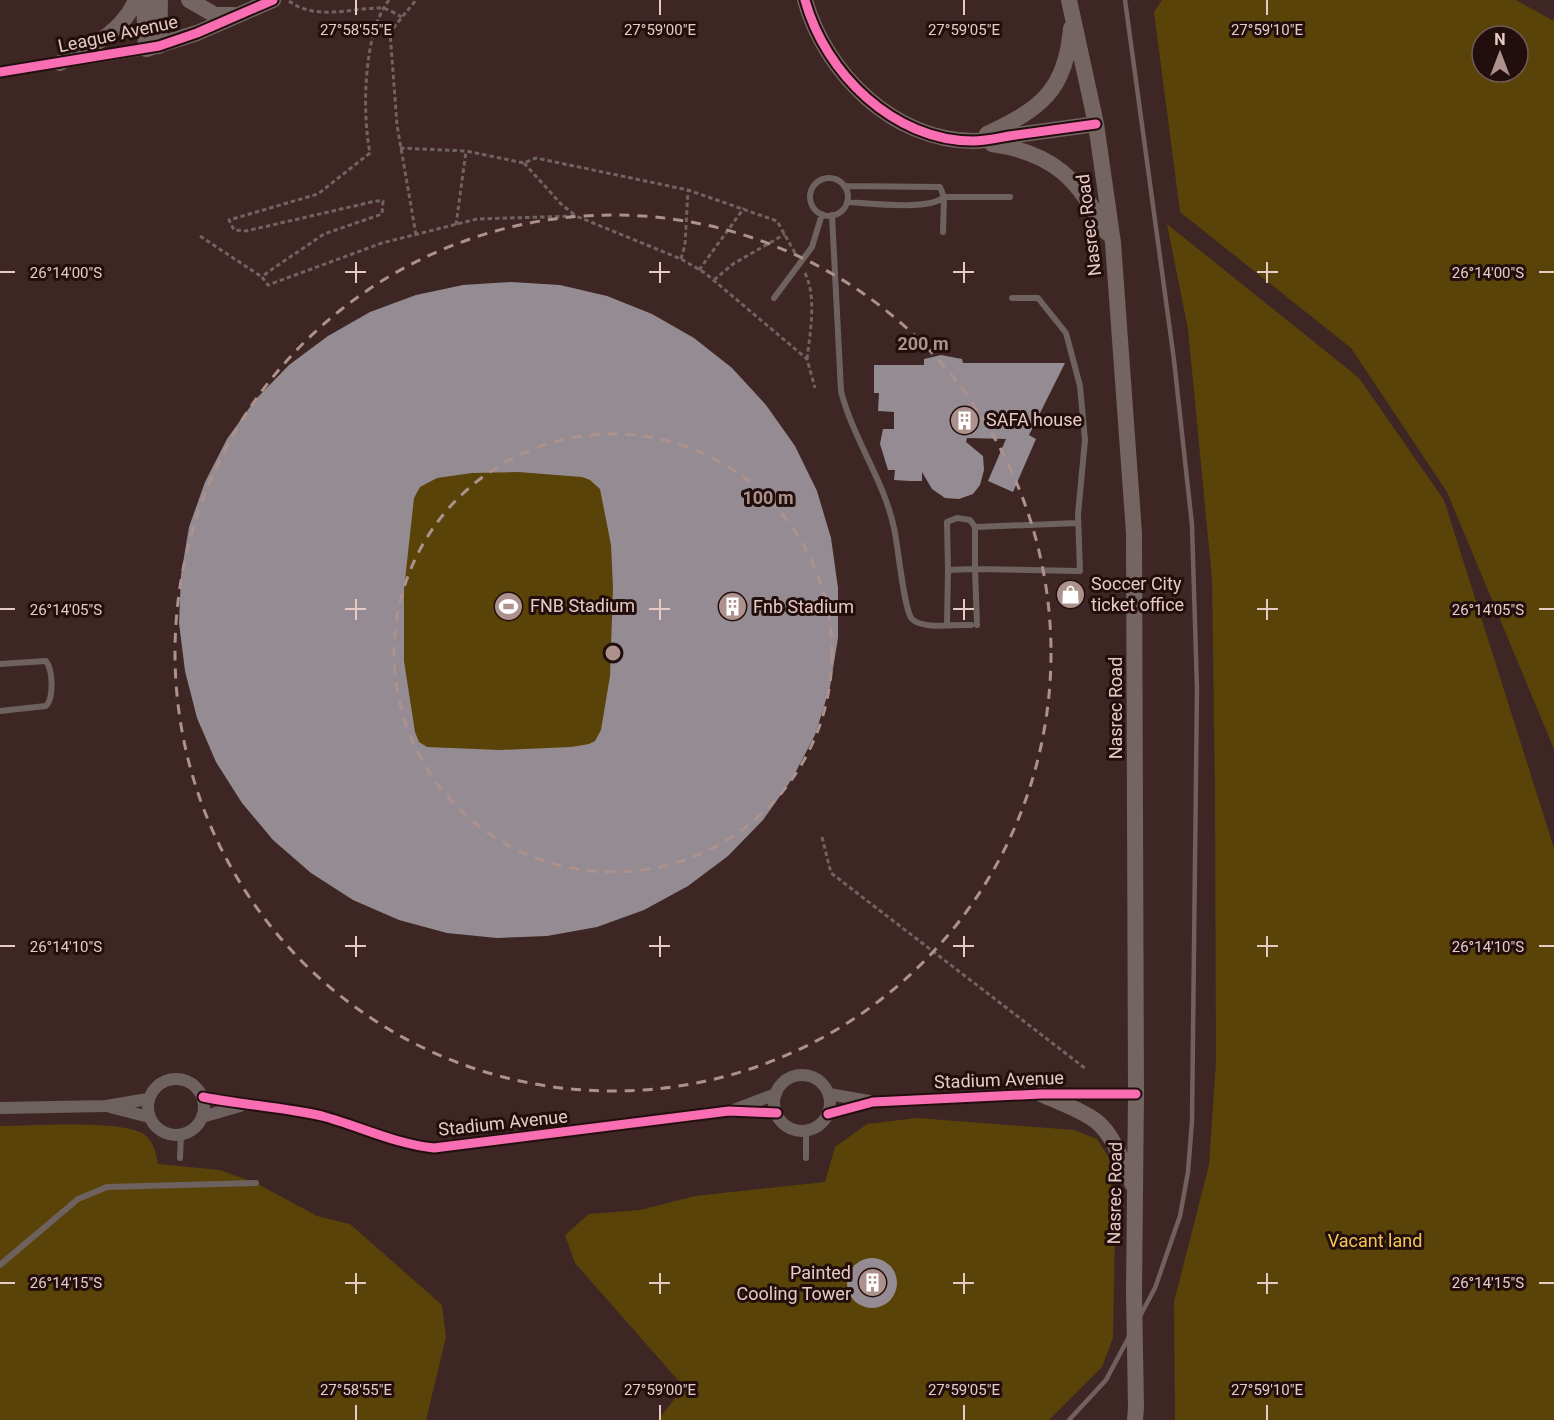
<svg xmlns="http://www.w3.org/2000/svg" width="1554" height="1420" viewBox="0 0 1554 1420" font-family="Roboto,sans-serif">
	<rect width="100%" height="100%" fill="#3e2624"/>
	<path fill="#594308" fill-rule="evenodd" d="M 1162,0 L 1516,0 L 1554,21 L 1554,749 L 1447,492 L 1351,348 L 1180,212 L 1154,12 ZM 1482,36 L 1518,36 L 1518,72 L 1482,72 Z
		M 1167,224 L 1359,378 L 1444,500 L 1554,848 L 1554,1420 L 1175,1420 L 1174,1302 L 1209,1165 L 1216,1062 L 1215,793 L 1212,579 L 1188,329 Z
		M182 610a327 327 0 1 1 654 0a327 327 0 1 1-654 0Z
		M 917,1118 L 1074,1130 L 1097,1139 L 1109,1158 L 1115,1227 L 1113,1338 L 1102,1367 L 1049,1420 L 658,1420 L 684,1387 L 575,1263 L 565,1235 L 589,1214 L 640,1210 L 695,1196 L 825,1182 L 835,1147 L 867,1124 Z
		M 0,1126 C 29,1126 125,1119 145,1135 C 154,1143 156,1153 158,1164 L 220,1170 L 256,1183 L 317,1216 L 350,1224 L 442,1305 L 446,1337 L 426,1420 L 0,1420 Z"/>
	<path fill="#948c92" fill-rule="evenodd" d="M 511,282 L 560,285 L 607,296 L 652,314 L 694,338 L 732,368 L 766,405 L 795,446 L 817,491 L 831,538 L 838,588 L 838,638 L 830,687 L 815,735 L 792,779 L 763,820 L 728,856 L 688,886 L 644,910 L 597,927 L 547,936 L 497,938 L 447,933 L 399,920 L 353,900 L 311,873 L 273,840 L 242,803 L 216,762 L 197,718 L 185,671 L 179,623 L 181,575 L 189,527 L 205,482 L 227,439 L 255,400 L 289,365 L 328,336 L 370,312 L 416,295 L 463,285 ZM 518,472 L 582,477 L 590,480 L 600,489 L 611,545 L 613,588 L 610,676 L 601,730 L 595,741 L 589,744 L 571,747 L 500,750 L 427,747 L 419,742 L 415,732 L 404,661 L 404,589 L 414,498 L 420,487 L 437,478 L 472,473 Z
		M 941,355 L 962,359 L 963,363 L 1065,363 L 1029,435 L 1036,439 L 1013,492 L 988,481 L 1006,439 L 967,438 L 966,442 L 983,456 L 984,470 L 980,485 L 973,494 L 959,499 L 945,498 L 932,489 L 922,472 L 922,481 L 910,481 L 894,480 L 895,470 L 888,470 L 880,444 L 883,429 L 894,429 L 894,412 L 878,411 L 879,393 L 874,393 L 874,365 L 924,365 L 924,359 Z
		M847 1283a25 25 0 1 1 50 0a25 25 0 1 1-50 0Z"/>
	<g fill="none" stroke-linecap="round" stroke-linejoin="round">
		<path stroke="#716362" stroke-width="3" stroke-dasharray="4.5 3" stroke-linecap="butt" d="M 389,0 C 363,33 362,113 370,153 L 318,194 L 229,220 L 234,230 L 246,231 L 376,201 L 383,201 L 382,214 L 324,234 L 268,272 L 262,277 L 268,285 L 382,243 L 477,219 L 576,216 L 681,259 L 705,273 L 807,359 L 815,388
			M 289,1 C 316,21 350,8 381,8 C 387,8 396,14 402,17
			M 400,148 L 466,151 L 524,163 L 536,158 L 688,190 L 777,221 L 795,253
			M 524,163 L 561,204 L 575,215
			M 456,225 L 466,151
			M 416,235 L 397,125 L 390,32 L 416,0
			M 200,236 L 262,277
			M 681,259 L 685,245 L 688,190
			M 699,270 L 744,208
			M 805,273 C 817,297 810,333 807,359
			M 714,280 L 733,264 L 785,234
			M 822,837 L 831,873 L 1086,1069"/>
		<path stroke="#6e6260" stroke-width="6" d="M810 197a19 19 0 1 1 38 0a19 19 0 1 1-38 0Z
			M 844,186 L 940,187 L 944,197 L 943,232
			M 847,202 C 868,203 929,211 944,197 L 1010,197
			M 832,215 L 841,391 C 853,439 884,480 894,528 C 898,545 904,611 912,619 C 923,630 956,624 971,625
			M 774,298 L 812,247 L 822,214
			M 948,570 L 947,522 L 957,518 L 970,520 L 975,527
			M 947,624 L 948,570 L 975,569 L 975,527 L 1078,523
			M 977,625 L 975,569 L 1080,571 L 1078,514 L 1085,440 L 1080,386 L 1066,333 L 1038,298 L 1012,298
			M 0,664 L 46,661 C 53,670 54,698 46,706 L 0,711
			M 806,1130 L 806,1158
			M 180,1158 L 181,1134
			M 0,1265 L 78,1199 L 107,1187 L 256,1183"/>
		<path stroke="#6e6260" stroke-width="12" d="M 0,72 L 146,49
			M774 1103a28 28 0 1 1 56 0a28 28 0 1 1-56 0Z
			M148 1107a28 28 0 1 1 56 0a28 28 0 1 1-56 0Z
			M 829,1094 L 869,1101
			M 203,1097 C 242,1105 283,1107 322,1116 C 359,1126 395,1144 434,1148 L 729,1111 L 777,1113
			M 110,1107 L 149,1117
			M 0,1108 L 106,1106 L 148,1099
			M 736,1109 L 776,1094
			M 828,1114 L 873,1102 L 1041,1094 L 1136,1094
			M 202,1117 L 240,1106"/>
		<path stroke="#746462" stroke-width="16" d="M 144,0 L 146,49 L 197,33 L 273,0
			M 189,0 L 215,15 L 234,15
			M 805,0 C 825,73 894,141 973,141 C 985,141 998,138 1009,136 C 1038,132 1067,128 1096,124
			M 1069,0 L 1096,124 L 1113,243 L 1134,533 L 1136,1094 L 1134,1293
			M 159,46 L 160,0
			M 60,63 C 90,47 122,33 136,0
			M 987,134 C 1040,109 1066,91 1071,28
			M 992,144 C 1055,153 1078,180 1107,233
			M 1041,1094 C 1058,1102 1080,1109 1096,1121 C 1114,1135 1123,1164 1133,1185
			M 1135,1420 L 1136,1407"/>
		<path stroke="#71605f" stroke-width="4.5" d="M 1069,1420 L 1106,1380 L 1155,1288 L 1180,1216 L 1188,1172 L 1192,1121 L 1197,689 L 1192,525 L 1174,360 L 1125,0"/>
		<path stroke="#746462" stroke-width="16" d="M 1134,1293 L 1136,1407"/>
		<defs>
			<path id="cycleway" d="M 805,0 C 825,73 894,141 973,141 C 985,141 998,138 1009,136 C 1038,132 1067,128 1096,124
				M 0,72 L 159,46 L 197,33 L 273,0
				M 203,1097 C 242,1105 283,1107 322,1116 C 359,1126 395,1144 434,1148 L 729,1111 L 777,1113
				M 828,1114 L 873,1102 L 1041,1094 L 1136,1094"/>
		</defs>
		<use href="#cycleway" stroke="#220e0c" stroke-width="13"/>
		<use href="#cycleway" stroke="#f96db3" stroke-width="9"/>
	</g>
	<path fill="none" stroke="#e7cac6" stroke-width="2" d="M 356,0 L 356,15M 660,0 L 660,15M 964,0 L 964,15M 1267,0 L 1267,15M 356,262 L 356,283M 660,262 L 660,283M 964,262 L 964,283M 1267,262 L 1267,283M 0,272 L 15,272M 345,272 L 366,272M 649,272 L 670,272M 953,272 L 974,272M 1257,272 L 1278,272M 1539,272 L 1554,272M 356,599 L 356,620M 660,599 L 660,620M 964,599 L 964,620M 1267,599 L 1267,620M 0,609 L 15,609M 345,609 L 366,609M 649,609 L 670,609M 953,609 L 974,609M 1257,609 L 1278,609M 1539,609 L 1554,609M 356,936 L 356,957M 660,936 L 660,957M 964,936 L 964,957M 1267,936 L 1267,957M 0,946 L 15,946M 345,946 L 366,946M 649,946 L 670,946M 953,946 L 974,946M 1257,946 L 1278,946M 1539,946 L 1554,946M 356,1273 L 356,1294M 660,1273 L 660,1294M 964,1273 L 964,1294M 1267,1273 L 1267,1294M 0,1283 L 15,1283M 345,1283 L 366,1283M 649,1283 L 670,1283M 953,1283 L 974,1283M 1257,1283 L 1278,1283M 1539,1283 L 1554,1283M 356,1405 L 356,1420M 660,1405 L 660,1420M 964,1405 L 964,1420M 1267,1405 L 1267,1420"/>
	<g fill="none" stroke="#ac918d" stroke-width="3" stroke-dasharray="10 8">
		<circle cx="613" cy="653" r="219"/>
		<circle cx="613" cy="653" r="438"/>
	</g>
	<defs>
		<symbol id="building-disc" viewBox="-11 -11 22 22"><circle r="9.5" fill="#ac918d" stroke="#220e0c"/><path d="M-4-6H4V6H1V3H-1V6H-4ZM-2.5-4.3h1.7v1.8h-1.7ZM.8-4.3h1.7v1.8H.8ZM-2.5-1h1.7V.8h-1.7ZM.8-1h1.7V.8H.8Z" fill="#fff"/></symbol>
		<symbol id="shop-disc" viewBox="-11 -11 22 22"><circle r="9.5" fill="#ac918d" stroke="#220e0c"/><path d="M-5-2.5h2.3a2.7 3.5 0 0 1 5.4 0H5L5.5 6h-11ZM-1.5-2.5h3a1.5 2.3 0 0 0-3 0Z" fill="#fff"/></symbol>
		<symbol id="stadium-disc" viewBox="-11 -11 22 22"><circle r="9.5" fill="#ac918d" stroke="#220e0c"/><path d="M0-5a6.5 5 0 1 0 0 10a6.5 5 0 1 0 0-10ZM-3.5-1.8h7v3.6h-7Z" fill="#fff"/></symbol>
	</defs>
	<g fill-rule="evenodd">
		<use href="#building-disc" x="948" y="404" width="33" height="33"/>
		<use href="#shop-disc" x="1054" y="578" width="33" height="33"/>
		<use href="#stadium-disc" x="492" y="590" width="33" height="33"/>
		<use href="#building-disc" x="716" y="590" width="33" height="33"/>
		<use href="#building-disc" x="856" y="1266" width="33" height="33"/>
	</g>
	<g text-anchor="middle" stroke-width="6" stroke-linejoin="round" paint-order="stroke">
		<g font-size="18" fill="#e7cac6" stroke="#220e0c">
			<text transform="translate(118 34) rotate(-12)" y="6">League Avenue</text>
			<text transform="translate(1089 225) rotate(-97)" y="6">Nasrec Road</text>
			<text transform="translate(1116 708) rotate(-90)" y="6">Nasrec Road</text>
			<text transform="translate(999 1080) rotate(-2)" y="6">Stadium Avenue</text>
			<text transform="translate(503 1123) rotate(-6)" y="6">Stadium Avenue</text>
			<text transform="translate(1115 1193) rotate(-89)" y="6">Nasrec Road</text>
		</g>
		<g font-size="18" fill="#e7cac6" stroke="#220e0c" text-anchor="start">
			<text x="986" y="426">SAFA house</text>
			<text x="1091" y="590">Soccer City<tspan x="1091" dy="21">ticket office</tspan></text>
			<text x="530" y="612">FNB Stadium</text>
			<text x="753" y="613">Fnb Stadium</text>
			<text x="851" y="1279" text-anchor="end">Painted<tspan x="851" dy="21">Cooling Tower</tspan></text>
		</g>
		<g font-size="18" fill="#f3c751" stroke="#220e0c">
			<text x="1375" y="1247">Vacant land</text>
		</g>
	</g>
	<g font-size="15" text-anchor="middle" fill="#e7cac6" stroke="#220e0c" stroke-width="6" stroke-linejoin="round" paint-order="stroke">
		<text x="356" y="35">27°58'55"E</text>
		<text x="660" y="35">27°59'00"E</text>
		<text x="964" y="35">27°59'05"E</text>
		<text x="1267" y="35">27°59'10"E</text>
		<text x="66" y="278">26°14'00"S</text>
		<text x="1488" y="278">26°14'00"S</text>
		<text x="66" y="615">26°14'05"S</text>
		<text x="1488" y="615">26°14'05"S</text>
		<text x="66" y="952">26°14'10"S</text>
		<text x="1488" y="952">26°14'10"S</text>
		<text x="66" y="1288">26°14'15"S</text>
		<text x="1488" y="1288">26°14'15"S</text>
		<text x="356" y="1395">27°58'55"E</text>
		<text x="660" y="1395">27°59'00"E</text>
		<text x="964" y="1395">27°59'05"E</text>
		<text x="1267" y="1395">27°59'10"E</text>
	</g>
	<circle cx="613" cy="653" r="9" fill="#ac918d" stroke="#220e0c" stroke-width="3"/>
	<g font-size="18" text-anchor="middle" font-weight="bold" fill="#ac918d" stroke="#220e0c" stroke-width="6" stroke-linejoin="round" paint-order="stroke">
		<text x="923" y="350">200 m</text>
		<text x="768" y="504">100 m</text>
	</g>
	<g transform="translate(1500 54)"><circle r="28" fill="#220e0c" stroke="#715956" stroke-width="1.5"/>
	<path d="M0-4.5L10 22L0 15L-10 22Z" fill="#ac918d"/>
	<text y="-9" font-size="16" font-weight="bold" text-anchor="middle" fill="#e7cac6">N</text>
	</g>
</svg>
